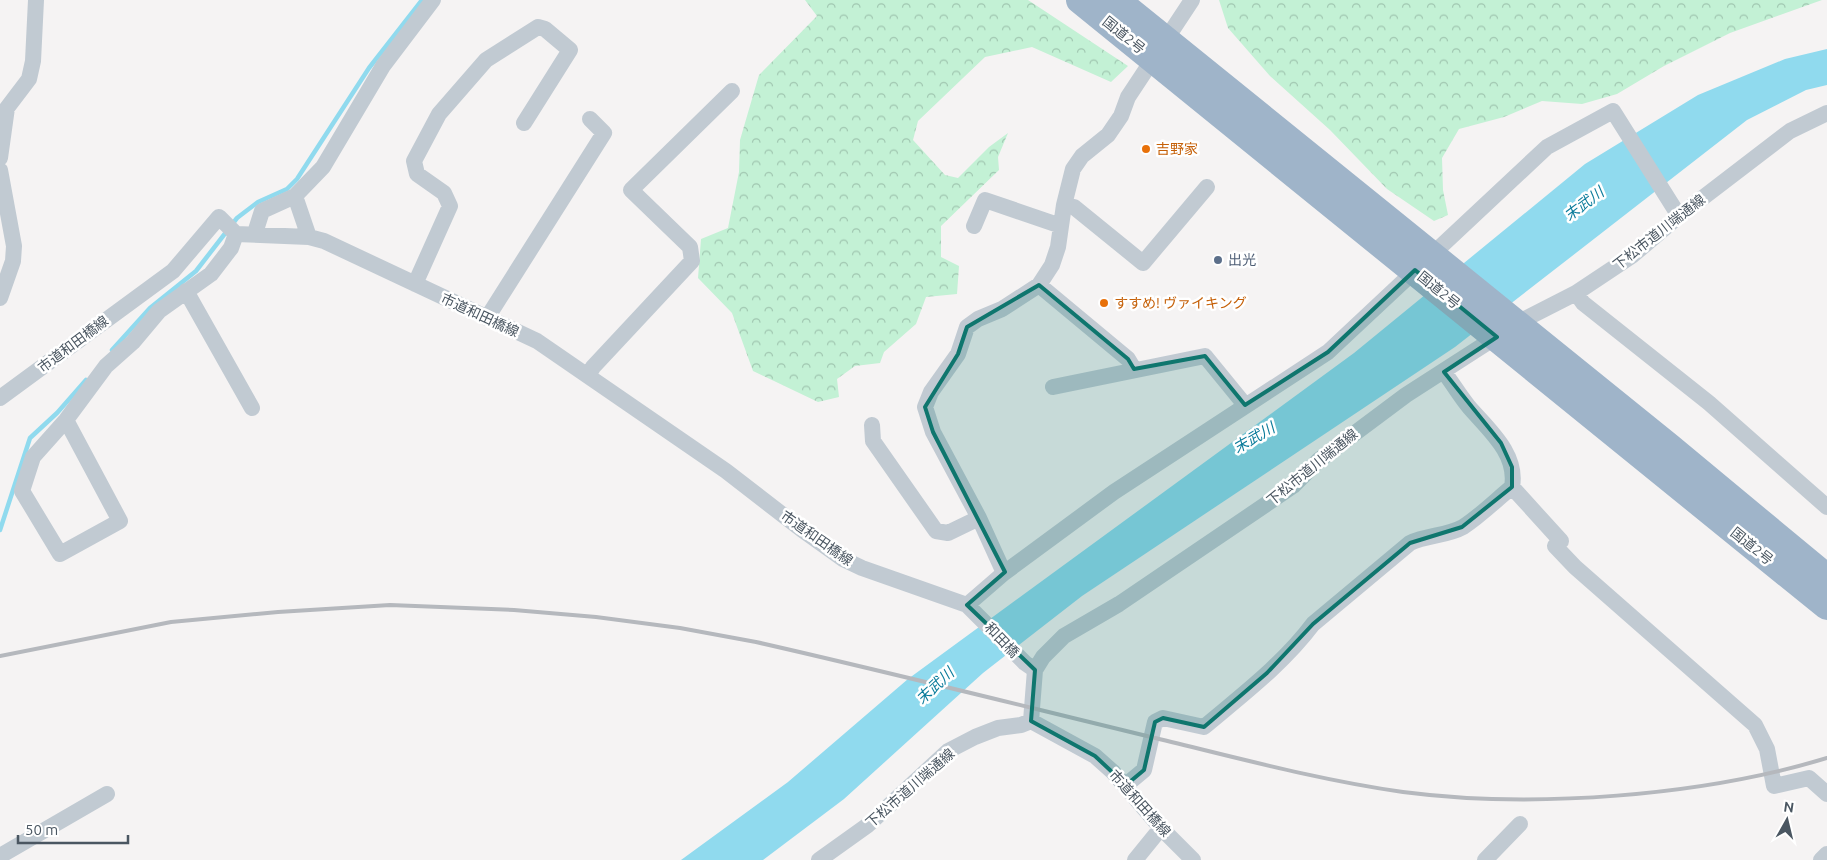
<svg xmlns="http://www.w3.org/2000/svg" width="1827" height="860" viewBox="0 0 1827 860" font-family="Ubuntu,'Noto Sans JP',sans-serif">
	<defs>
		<pattern id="forest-crowns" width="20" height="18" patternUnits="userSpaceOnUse" patternTransform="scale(1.25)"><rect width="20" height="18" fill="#c3f1d5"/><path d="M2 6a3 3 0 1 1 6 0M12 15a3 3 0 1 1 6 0" fill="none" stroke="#a0c6b0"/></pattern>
	</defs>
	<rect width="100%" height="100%" fill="#f5f3f3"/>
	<path fill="url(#forest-crowns)" d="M 805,0 L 1028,0 L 1128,66 L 1111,82 L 1032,47 L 985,57 L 918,121 L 913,140 L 945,175 L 958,178 L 989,147 L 1008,133 L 998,157 L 999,170 L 941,226 L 941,257 L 959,266 L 957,294 L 926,297 L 916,324 L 884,352 L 880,363 L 855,366 L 837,379 L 839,397 L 818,402 L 753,371 L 732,313 L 698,278 L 701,239 L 728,228 L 739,172 L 740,140 L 759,75 L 817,16 Z
		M 1219,0 L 1822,0 L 1730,33 L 1664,66 L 1617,94 L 1582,104 L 1542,101 L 1504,117 L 1459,129 L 1442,158 L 1443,190 L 1448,215 L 1434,221 L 1387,189 L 1330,130 L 1270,76 L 1228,28 Z"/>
	<path fill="#90daee" d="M 1827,49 L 1827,85 L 1806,90 L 1747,120 L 1455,347 L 1082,596 L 983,673 L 844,799 L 763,860 L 681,860 L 788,782 L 908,679 L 1354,353 L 1585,164 L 1698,95 L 1785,59 Z"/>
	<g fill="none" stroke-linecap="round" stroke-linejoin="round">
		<path stroke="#90daee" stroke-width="4.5" d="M 112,350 L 150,308 L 196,271 L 237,218 L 258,202 L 287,189 L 297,179 L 369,68 L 422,0
			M 0,530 L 30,438 L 57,413 L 86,380"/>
		<path stroke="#c1cad2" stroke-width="16" d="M 0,158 L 7,108 L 29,79 L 33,61 L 36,0
			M 0,170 L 14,246 L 13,261 L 0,298
			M 295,196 L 309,237
			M 1064,205 L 1074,207 L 1143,263 L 1207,187
			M 974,226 L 985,200 L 1061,226
			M 255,233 L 262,211 L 295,196 L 323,167 L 383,66 L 433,0
			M 415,284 L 450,206 L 444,193 L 417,174 L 414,161 L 439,114 L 486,60 L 538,27 L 545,29 L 570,50 L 524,123
			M 1039,285 L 1128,359 L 1134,369
			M 186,291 L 252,408
			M 1576,293 L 1583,303 L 1709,403 L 1827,507
			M 487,318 L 604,133 L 590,119
			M 588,376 L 593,367 L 692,261 L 690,247 L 631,190 L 732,91
			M 1053,387 L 1205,356 L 1245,405
			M 0,398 L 173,271 L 219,217 L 236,234 L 309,237 L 324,241 L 537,341 L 726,471 L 801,529 L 843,559 L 862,568 L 967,605 L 1025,663 L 1035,670
			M 66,420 L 120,521 L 60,554 L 22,491 L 33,457 L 66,420 L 106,366 L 133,342 L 159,311 L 211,274 L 231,248 L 236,234
			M 872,425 L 873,441 L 936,531 L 948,533 L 979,518
			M 1512,487 L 1561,541 L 1555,546 L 1575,567 L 1755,725 L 1767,749 L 1774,786 L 1809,778 L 1827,794
			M 1004,573 L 979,518 L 933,432 L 925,407 L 931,392 L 958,354 L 967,327 L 978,319 L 1002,309 L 1039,285 L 1052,265 L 1058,247 L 1064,205 L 1073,169 L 1082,156 L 1108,135 L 1121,116 L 1128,97 L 1192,0
			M 967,605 L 1004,573 L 1114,492 L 1328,352 L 1547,147 L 1613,111 L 1679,216
			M 1031,721 L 1095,756 L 1113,772 L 1161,828 L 1193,860
			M 1126,785 L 1144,770 L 1155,722 L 1163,718 L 1204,727 C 1242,695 1283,664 1313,624 L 1410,543 C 1427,535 1447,536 1463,527 C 1480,516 1496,500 1512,487 C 1518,454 1489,430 1469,407 C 1460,396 1453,384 1444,372
			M 0,856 L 107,794
			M 819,860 L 868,825 L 948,751 L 975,737 L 998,728 L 1021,725 L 1031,721 L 1035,670 L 1043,657 L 1064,636 L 1119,604 L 1293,486 L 1319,460 L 1406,395 L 1521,321 L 1576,293 L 1633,255 L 1679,216 L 1790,131 L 1827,113
			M 1135,860 L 1161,828
			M 1485,860 L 1520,824
			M 1821,860 L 1827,854"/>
		<path stroke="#9fb4c9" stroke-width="28" d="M 1080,0 L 1827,606
			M 1116,0 L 1669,447 L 1827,578"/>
		<path stroke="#b5b8bd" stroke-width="4" d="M 0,656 L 171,622 L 278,612 L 390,605 L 514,610 L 596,617 L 680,628 L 756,642 C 888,672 1019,705 1151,737 C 1234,757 1318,780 1403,792 C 1533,809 1702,796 1827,758"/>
	</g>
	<path fill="#0f766e" fill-opacity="0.2" stroke="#0f766e" stroke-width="4" stroke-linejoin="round" d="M 1415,270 L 1497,337 L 1444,372 L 1501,443 L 1512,467 L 1512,487 L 1462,527 L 1410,543 L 1313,624 L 1267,673 L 1204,727 L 1163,718 L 1155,722 L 1144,770 L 1126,785 L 1095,756 L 1031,721 L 1035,670 L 967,605 L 1005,572 L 933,432 L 925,407 L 958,354 L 967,327 L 1039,285 L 1128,359 L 1134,369 L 1205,356 L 1245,405 L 1328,352 Z"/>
	<g fill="#e8710a" stroke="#fff" stroke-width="2">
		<circle cx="1146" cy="149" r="5"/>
		<circle cx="1104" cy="303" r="5"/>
	</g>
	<circle fill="#5c6f8a" stroke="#fff" stroke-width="2" cx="1218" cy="260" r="5"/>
	<g text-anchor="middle" stroke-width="5" stroke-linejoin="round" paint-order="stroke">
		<g font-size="14" fill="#4a5661" stroke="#fff">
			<text transform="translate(1124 35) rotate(39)" y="5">国道2号</text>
			<text transform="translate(1659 232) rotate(-38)" y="5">下松市道川端通線</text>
			<text transform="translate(1439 290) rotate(39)" y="5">国道2号</text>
			<text transform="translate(480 315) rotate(25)" y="5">市道和田橋線</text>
			<text transform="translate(73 344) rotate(-37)" y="5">市道和田橋線</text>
			<text transform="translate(1312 467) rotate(-39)" y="5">下松市道川端通線</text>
			<text transform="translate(817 538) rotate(35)" y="5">市道和田橋線</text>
			<text transform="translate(1752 546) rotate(39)" y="5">国道2号</text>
			<text transform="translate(1002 640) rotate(46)" y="5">和田橋</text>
			<text transform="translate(910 788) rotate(-41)" y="5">下松市道川端通線</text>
			<text transform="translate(1140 803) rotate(48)" y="5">市道和田橋線</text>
		</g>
		<g font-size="14" fill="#c56008" stroke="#fff" text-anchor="start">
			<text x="1156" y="154">吉野家</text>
			<text x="1114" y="308">すすめ! ヴァイキング</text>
		</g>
		<g font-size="14" fill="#4e5e75" stroke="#fff" text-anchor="start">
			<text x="1228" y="265">出光</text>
		</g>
		<g font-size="15" font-style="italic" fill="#0c7c9b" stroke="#fff">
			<text transform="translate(1584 204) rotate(-37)" y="5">末武川</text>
			<text transform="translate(1254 438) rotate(-30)" y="5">末武川</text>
			<text transform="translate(935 686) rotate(-43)" y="5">末武川</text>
		</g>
	</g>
	<g transform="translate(1787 820) rotate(8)" stroke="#ffffff" stroke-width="4" paint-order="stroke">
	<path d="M0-4L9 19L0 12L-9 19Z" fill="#4a5661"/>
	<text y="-8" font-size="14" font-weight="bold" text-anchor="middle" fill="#4a5661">N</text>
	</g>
	<path d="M18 835v8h110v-8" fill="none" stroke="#4a5661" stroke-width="2.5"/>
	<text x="25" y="835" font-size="15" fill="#4a5661" stroke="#ffffff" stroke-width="4" paint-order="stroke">50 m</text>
</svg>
